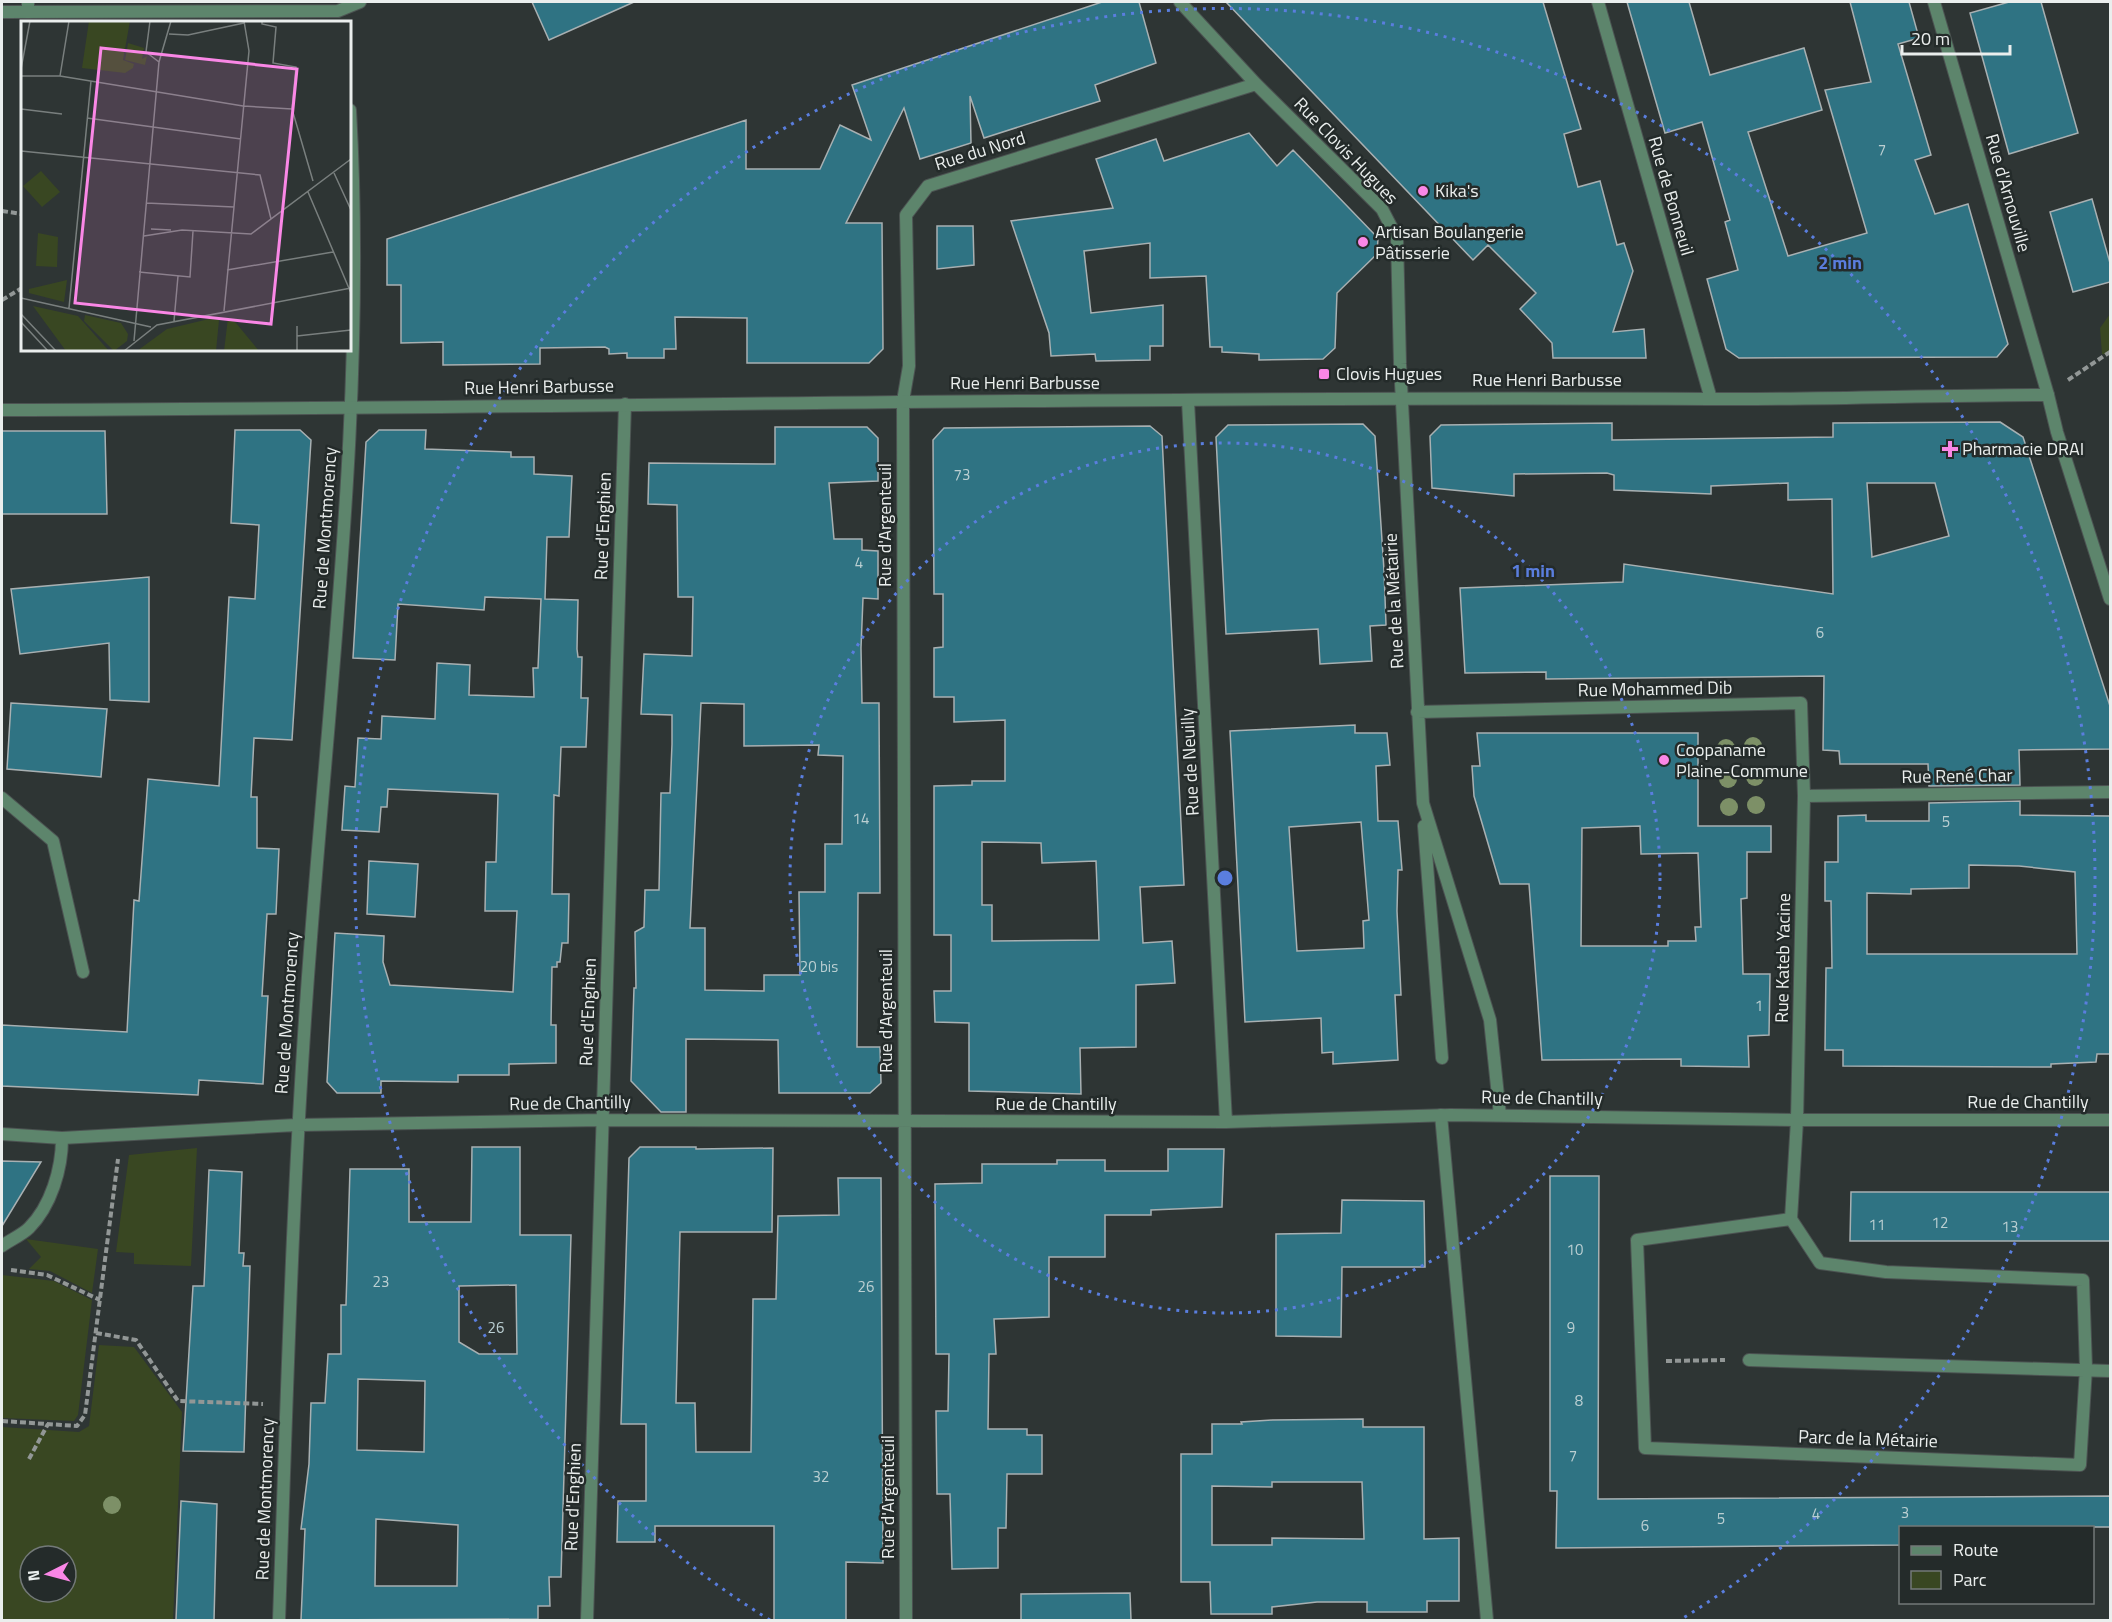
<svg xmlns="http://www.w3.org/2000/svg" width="2112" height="1622" viewBox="0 0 2112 1622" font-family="'Titillium Web',sans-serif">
	<rect width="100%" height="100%" fill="#2e3534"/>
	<path fill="#394722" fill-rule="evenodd" d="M 2110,314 L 2110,355 L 2102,354 L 2100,328 Z
		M 197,1148 L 191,1266 L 134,1264 L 134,1253 L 116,1252 L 129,1155 Z
		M 26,1239 L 98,1249 L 92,1293 L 50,1271 L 29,1269 L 41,1257 Z
		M 2,1275 L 54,1281 L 92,1300 L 78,1415 L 74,1421 L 2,1418 Z
		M 99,1345 L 134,1347 L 182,1412 L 173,1620 L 2,1620 L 2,1427 L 79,1432 L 89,1426 ZM 30,1556 L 66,1556 L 66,1592 L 30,1592 Z"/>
	<path fill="#2f7383" stroke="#a8b0b2" stroke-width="1.5" fill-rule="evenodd" d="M 532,2 L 634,2 L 549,40 Z
		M 1102,2 L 1139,2 L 1156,63 L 1095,85 L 1100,101 L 984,138 L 970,96 L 971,143 L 920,159 L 904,108 L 846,223 L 882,223 L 883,349 L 869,363 L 747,363 L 747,318 L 675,317 L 676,349 L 664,349 L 664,358 L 627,358 L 627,353 L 609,354 L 609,349 L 605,347 L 540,348 L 540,364 L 443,365 L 443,342 L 401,343 L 401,285 L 387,285 L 387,239 L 746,120 L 746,169 L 820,169 L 840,125 L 871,140 L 852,85 Z
		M 1226,2 L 1543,2 L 1581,129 L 1564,134 L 1578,187 L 1600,181 L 1617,245 L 1624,243 L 1633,271 L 1613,332 L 1644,329 L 1646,358 L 1553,358 L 1552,343 L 1520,309 L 1536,293 L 1488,245 L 1473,260 Z
		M 1627,2 L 1689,2 L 1710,75 L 1804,48 L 1822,110 L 1748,132 L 1788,256 L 1867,233 L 1825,90 L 1871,82 L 1850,2 L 1909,2 L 1919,38 L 1898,44 L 1931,155 L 1915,160 L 1935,214 L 1968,204 L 2008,344 L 1997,357 L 1739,358 L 1726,349 L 1707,279 L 1738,270 L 1725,222 L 1730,220 L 1702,122 L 1665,133 Z
		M 2009,2 L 2041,2 L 2078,133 L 2009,154 L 1970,13 Z
		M 1249,133 L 1277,166 L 1293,150 L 1378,238 L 1377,254 L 1337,293 L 1335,348 L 1323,359 L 1259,360 L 1259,354 L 1222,352 L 1222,347 L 1210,347 L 1206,276 L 1150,278 L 1150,243 L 1084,251 L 1091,313 L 1163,305 L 1163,346 L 1150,346 L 1150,360 L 1096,361 L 1095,354 L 1051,356 L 1049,333 L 1011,221 L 1113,208 L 1096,159 L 1156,139 L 1164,161 Z
		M 2092,199 L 2110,263 L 2110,282 L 2073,292 L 2050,212 Z
		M 937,226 L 973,226 L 974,265 L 937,269 Z
		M 2000,422 L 2023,437 L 2110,706 L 2110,749 L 2019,750 L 2020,785 L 1929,786 L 1928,764 L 1840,764 L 1839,751 L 1823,750 L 1824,676 L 1546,679 L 1546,672 L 1465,673 L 1460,588 L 1623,582 L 1624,564 L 1833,594 L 1832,499 L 1788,500 L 1788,483 L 1711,486 L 1711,494 L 1614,490 L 1614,475 L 1607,473 L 1514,474 L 1514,496 L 1432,488 L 1430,436 L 1441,425 L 1612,423 L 1612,440 L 1833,437 L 1833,423 ZM 1867,483 L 1935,483 L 1949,536 L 1872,557 Z
		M 1363,424 L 1375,436 L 1384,570 L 1386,625 L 1370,626 L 1372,661 L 1320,664 L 1318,629 L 1226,634 L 1216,437 L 1228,425 Z
		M 1150,426 L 1162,436 L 1184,885 L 1140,887 L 1143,943 L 1172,941 L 1175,983 L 1136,985 L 1136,1047 L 1080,1048 L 1081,1094 L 969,1091 L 969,1023 L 935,1022 L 934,991 L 951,991 L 951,935 L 934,935 L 934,786 L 972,785 L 972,781 L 1005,781 L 1005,720 L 954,722 L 954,697 L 934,697 L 934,648 L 943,647 L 943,594 L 934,594 L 933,440 L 944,428 ZM 982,842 L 1041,843 L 1042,863 L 1096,861 L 1099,940 L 992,941 L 992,905 L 982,905 Z
		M 775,427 L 867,427 L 878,438 L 878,481 L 829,483 L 834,539 L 862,539 L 862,550 L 878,551 L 878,599 L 863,598 L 861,648 L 862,703 L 879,703 L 880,893 L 858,893 L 857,1047 L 880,1047 L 881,1083 L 870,1093 L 779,1093 L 778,1040 L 686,1039 L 686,1112 L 661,1112 L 631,1081 L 634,988 L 636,988 L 635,932 L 644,927 L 645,890 L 659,890 L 661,793 L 670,793 L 672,744 L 672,715 L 641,714 L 644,654 L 692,656 L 693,597 L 678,597 L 677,505 L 648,504 L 649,463 L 775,464 ZM 701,703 L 744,704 L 744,746 L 819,745 L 818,755 L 843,756 L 842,844 L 825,844 L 825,892 L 799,892 L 800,975 L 764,975 L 764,991 L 705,990 L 705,928 L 690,928 Z
		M 235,430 L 300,430 L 311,440 L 292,740 L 254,738 L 251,797 L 257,797 L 257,848 L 279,849 L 276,914 L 267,914 L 262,996 L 268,996 L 263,1084 L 199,1080 L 198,1095 L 2,1086 L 2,1025 L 127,1032 L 134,900 L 139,901 L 148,779 L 219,786 L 229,597 L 255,599 L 259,525 L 231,523 Z
		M 379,430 L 426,430 L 425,449 L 511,452 L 511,457 L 534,457 L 534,474 L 572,476 L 569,537 L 547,537 L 545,599 L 578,600 L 577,649 L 578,657 L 582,657 L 581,698 L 588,698 L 586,747 L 561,747 L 559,796 L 554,795 L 552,894 L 569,894 L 568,943 L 562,943 L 560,962 L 557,962 L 557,967 L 552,967 L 551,1025 L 556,1025 L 556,1063 L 509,1064 L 509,1075 L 458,1075 L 458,1082 L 381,1081 L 381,1093 L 337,1093 L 327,1082 L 335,933 L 384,936 L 383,962 L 390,985 L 513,992 L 517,911 L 485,911 L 486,862 L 496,862 L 498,794 L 388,789 L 387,807 L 381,807 L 379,832 L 342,830 L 345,786 L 355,787 L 358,738 L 381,739 L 382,716 L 435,719 L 437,663 L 470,665 L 469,695 L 534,697 L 533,668 L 538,668 L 541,599 L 485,597 L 484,610 L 398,604 L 395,660 L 353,658 L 366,442 Z
		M 2,431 L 105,431 L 107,514 L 2,514 Z
		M 149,577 L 149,702 L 110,700 L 109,643 L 20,654 L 11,589 Z
		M 11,703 L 107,709 L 101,777 L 7,769 Z
		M 1355,725 L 1355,733 L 1387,733 L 1390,765 L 1376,766 L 1378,821 L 1398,821 L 1402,870 L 1398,870 L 1397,911 L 1401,995 L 1395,995 L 1398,1060 L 1333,1064 L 1333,1052 L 1322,1053 L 1321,1018 L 1245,1022 L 1230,731 ZM 1361,822 L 1369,920 L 1363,921 L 1364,948 L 1297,951 L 1289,827 Z
		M 1477,733 L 1698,733 L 1698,826 L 1771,826 L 1771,852 L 1747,852 L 1747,898 L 1741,899 L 1743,974 L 1770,974 L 1769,1035 L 1748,1036 L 1749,1067 L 1681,1066 L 1681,1059 L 1542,1060 L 1529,884 L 1500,884 L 1474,796 L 1472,766 L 1480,766 ZM 1640,826 L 1641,854 L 1698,853 L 1701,927 L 1695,927 L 1696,941 L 1668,941 L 1668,946 L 1581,946 L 1582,828 Z
		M 2020,801 L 2020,815 L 2110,816 L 2110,1054 L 2097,1054 L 2096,1062 L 2051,1064 L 2051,1067 L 1843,1066 L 1843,1050 L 1825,1050 L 1826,968 L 1832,968 L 1831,901 L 1825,901 L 1825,862 L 1838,862 L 1838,816 L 1866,815 L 1866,821 L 1929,821 L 1929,803 ZM 1969,865 L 2019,866 L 2075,872 L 2077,954 L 1867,954 L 1867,893 L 1911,894 L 1911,889 L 1969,888 Z
		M 369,861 L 418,864 L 415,917 L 367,914 Z
		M 472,1147 L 520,1147 L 520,1235 L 571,1235 L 561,1577 L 549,1577 L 550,1606 L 538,1606 L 538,1619 L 301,1620 L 305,1529 L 301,1529 L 309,1464 L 311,1403 L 325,1403 L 328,1354 L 341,1354 L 341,1305 L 346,1305 L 350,1169 L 409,1169 L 409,1222 L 471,1222 ZM 516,1285 L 517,1354 L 479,1354 L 459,1342 L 459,1286 ZM 358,1379 L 425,1381 L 424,1452 L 357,1450 ZM 376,1519 L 458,1525 L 457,1586 L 375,1586 Z
		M 640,1147 L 696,1147 L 696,1149 L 773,1148 L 772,1232 L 680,1232 L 676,1403 L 695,1403 L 696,1452 L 751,1452 L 753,1299 L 776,1299 L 778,1216 L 839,1215 L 838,1178 L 881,1178 L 883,1563 L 846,1562 L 846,1620 L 774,1620 L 774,1526 L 655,1526 L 655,1542 L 617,1542 L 618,1501 L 646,1501 L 646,1424 L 621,1424 L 629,1158 Z
		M 1168,1149 L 1224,1149 L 1222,1207 L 1151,1210 L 1151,1215 L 1105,1215 L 1105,1257 L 1049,1257 L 1049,1317 L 994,1319 L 996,1354 L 989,1354 L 988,1429 L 1027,1429 L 1027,1435 L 1042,1435 L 1042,1474 L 1007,1474 L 1006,1528 L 998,1528 L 998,1568 L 952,1569 L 950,1494 L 937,1494 L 936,1411 L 948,1411 L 949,1354 L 936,1354 L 935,1184 L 982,1183 L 982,1164 L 1057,1164 L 1057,1160 L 1105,1160 L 1105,1171 L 1168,1171 Z
		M 2,1161 L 41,1162 L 2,1226 Z
		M 209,1170 L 242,1172 L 239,1253 L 244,1253 L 243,1266 L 250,1266 L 244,1452 L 183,1451 L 193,1286 L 204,1286 Z
		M 1550,1176 L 1599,1176 L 1598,1499 L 2110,1496 L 2110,1527 L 1900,1527 L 1900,1545 L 1556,1548 L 1557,1491 L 1550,1491 Z
		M 1851,1192 L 2110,1192 L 2110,1241 L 1850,1241 Z
		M 1342,1200 L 1424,1201 L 1425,1267 L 1342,1267 L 1341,1337 L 1276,1336 L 1276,1234 L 1341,1233 Z
		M 1363,1419 L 1363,1427 L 1424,1427 L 1424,1539 L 1459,1538 L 1459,1601 L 1427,1601 L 1427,1612 L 1367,1612 L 1367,1602 L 1317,1602 L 1272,1607 L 1272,1614 L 1211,1614 L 1210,1582 L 1181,1582 L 1181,1454 L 1212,1454 L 1212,1424 L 1242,1424 L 1241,1422 L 1272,1420 ZM 1272,1482 L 1362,1482 L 1364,1539 L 1272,1538 L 1272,1545 L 1212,1545 L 1212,1486 L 1272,1487 Z
		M 181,1501 L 217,1504 L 214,1620 L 176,1620 Z
		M 1130,1593 L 1131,1620 L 1021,1620 L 1021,1594 Z"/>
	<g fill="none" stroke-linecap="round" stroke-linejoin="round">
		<defs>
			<path id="service" d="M 28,2 L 28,12
				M 2,798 L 53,841 L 83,972
				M 1441,1115 L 1487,1620
				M 1791,1219 L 1820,1263 L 1886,1272 L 2083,1280 L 2086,1368 L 2080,1465 L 1645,1448 L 1637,1240 L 1791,1219 L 1797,1120
				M 1749,1360 L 2110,1371"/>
			<path id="minor" d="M 1180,2 L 1256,84 L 1382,209 L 1397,238 L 1400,364 L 1423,803 L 1490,1020 L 1500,1115
				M 1598,2 L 1711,399
				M 1934,2 L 2048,395
				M 2,12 L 338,11 L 360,2
				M 1188,401 L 1226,1122
				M 1417,712 L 1801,703 L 1804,796 L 1797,1120
				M 1804,796 L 2110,792
				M 1424,826 L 1442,1058
				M 2,1134 L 62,1138 L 296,1125 L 603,1120 L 1226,1122 L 1450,1115 L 1797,1120 L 2110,1120
				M 2,1246 C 10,1240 22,1235 29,1228 C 51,1206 62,1169 62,1138
				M 279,1620 C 287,1392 293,1165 311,937 C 332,662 366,386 350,110
				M 587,1620 L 625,404
				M 906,1620 L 903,401 L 909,366 L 906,215 L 928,186 L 1256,84"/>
			<path id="tertiary" d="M 2,410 C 571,408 1140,396 1709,399 C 1822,400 1935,395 2048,395 L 2057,432 L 2110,599"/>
		</defs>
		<use href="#service" stroke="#4c5352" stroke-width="14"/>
		<use href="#minor" stroke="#4c5352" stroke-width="14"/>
		<use href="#tertiary" stroke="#4c5352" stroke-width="14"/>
		<path stroke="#929796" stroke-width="4" stroke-dasharray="6 3" stroke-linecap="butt" d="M 2,211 L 22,214
			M 2,300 L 22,288
			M 2068,380 L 2110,352
			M 11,1270 L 47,1275 L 100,1300
			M 96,1333 L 136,1340 L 178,1401 L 263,1404
			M 1666,1361 L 1725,1360
			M 2,1421 L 77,1426 L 85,1415 L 118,1159
			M 29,1459 L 48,1424"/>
		<use href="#service" stroke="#5d856c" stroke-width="12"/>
		<use href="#minor" stroke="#5d856c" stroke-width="12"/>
		<use href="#tertiary" stroke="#5d856c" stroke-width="12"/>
	</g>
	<g fill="#7d9067">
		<circle cx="1753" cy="746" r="9"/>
		<circle cx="1726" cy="748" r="9"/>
		<circle cx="1755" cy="777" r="9"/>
		<circle cx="1728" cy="779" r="9"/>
		<circle cx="1756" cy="805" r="9"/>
		<circle cx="1729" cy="807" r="9"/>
		<circle cx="112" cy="1505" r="9"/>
	</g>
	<g fill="none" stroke="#5a7ede" stroke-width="3" stroke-dasharray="3 6">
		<circle cx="1225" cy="878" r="435"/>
		<path d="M770 1620A870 870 0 1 1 1680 1620"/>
	</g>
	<g fill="#fa87e6" stroke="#242b2a" stroke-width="2">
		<circle cx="1423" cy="191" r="6"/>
		<circle cx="1363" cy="242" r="6"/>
		<rect x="1318" y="368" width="12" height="12" rx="3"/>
		<path d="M1947 440h6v6h6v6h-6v6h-6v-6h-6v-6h6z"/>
		<circle cx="1664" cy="760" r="6"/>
	</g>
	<g text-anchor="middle" stroke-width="5" stroke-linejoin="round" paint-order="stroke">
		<g font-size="15" fill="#bbcfd2">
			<text x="1882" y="155">7</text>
			<text x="962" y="480">73</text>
			<text x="859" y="568">4</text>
			<text x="1820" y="638">6</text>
			<text x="861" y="824">14</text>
			<text x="1946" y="827">5</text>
			<text x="819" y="972">20 bis</text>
			<text x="1759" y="1011">1</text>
			<text x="1940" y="1228">12</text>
			<text x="1877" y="1230">11</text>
			<text x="2010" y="1232">13</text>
			<text x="1575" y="1255">10</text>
			<text x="381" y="1287">23</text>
			<text x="866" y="1292">26</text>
			<text x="496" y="1333">26</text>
			<text x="1571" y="1333">9</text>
			<text x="1579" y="1406">8</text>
			<text x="1573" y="1461">7</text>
			<text x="821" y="1482">32</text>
			<text x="1905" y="1518">3</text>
			<text x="1816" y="1519">4</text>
			<text x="1721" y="1524">5</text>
			<text x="1645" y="1531">6</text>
		</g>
		<g font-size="18" fill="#eaeeed" stroke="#242b2a">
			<text transform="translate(980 151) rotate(-17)" y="6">Rue du Nord</text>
			<text transform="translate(1346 151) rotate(46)" y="6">Rue Clovis Hugues</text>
			<text transform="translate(2008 193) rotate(74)" y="6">Rue d'Arnouville</text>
			<text transform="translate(1671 196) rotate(74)" y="6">Rue de Bonneuil</text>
			<text x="1547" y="386">Rue Henri Barbusse</text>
			<text x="1025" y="389">Rue Henri Barbusse</text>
			<text transform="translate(539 387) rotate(-1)" y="6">Rue Henri Barbusse</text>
			<text transform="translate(885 525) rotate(-90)" y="6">Rue d'Argenteuil</text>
			<text transform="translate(603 526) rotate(-88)" y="6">Rue d'Enghien</text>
			<text transform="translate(325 528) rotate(-86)" y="6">Rue de Montmorency</text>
			<text transform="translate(1394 601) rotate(-93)" y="6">Rue de la Métairie</text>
			<text transform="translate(1655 689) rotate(-1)" y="6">Rue Mohammed Dib</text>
			<text transform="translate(1190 762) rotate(-93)" y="6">Rue de Neuilly</text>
			<text transform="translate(1957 776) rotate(-1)" y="6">Rue René Char</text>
			<text transform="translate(1783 958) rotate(-89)" y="6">Rue Kateb Yacine</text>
			<text transform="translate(886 1011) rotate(-90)" y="6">Rue d'Argenteuil</text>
			<text transform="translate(588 1012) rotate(-88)" y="6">Rue d'Enghien</text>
			<text transform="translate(287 1013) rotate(-86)" y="6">Rue de Montmorency</text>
			<text transform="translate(1542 1098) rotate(1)" y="6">Rue de Chantilly</text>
			<text x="2028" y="1108">Rue de Chantilly</text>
			<text transform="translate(570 1103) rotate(-1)" y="6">Rue de Chantilly</text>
			<text x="1056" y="1110">Rue de Chantilly</text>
			<text transform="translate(1868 1439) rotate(2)" y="6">Parc de la Métairie</text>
			<text transform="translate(573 1497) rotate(-88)" y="6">Rue d'Enghien</text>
			<text transform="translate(888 1497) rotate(-90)" y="6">Rue d'Argenteuil</text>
			<text transform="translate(265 1499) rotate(-88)" y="6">Rue de Montmorency</text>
		</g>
		<g font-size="18" fill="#eaeeed" stroke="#242b2a" text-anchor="start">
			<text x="1435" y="197">Kika's</text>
			<text x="1375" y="238">Artisan Boulangerie<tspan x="1375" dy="21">Pâtisserie</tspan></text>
			<text x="1336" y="380">Clovis Hugues</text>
			<text x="1962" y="455">Pharmacie DRAI</text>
			<text x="1676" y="756">Coopaname<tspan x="1676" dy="21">Plaine-Commune</tspan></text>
		</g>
	</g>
	<g transform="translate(21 21)">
		<rect width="330" height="330" fill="#2e3534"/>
		<path d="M 68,0 L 109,0 L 102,39 L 113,43 L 112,47 L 104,52 L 61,47 ZM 107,22 L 123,27 L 121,38 L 126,35 L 124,44 L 104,39 ZM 20,150 L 39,171 L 21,186 L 2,165 ZM 17,212 L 37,216 L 36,246 L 15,245 ZM 46,259 L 43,281 L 8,272 L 8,268 ZM 12,285 L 57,295 L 88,330 L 45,330 ZM 64,294 L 100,302 L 107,313 L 106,320 L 93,330 L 63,300 ZM 207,297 L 215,302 L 238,330 L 203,330 ZM 188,298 L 198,299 L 195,330 L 116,330 L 146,308 Z" fill="#394722"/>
		<path fill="none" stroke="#797f7e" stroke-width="1.5" d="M 129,0 L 125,31 L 138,41M 241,0 L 241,3 L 255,6 L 252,42 L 275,46 L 271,88 L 292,160M 148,13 L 167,14 L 223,2M 0,48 L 9,0M 0,55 L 39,55 L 222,85 L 271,88M 39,55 L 48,0M 0,88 L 41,93M 66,97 L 220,118M 0,130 L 239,154 L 250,198M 313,152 L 330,189M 287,171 L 330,272M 125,182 L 213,186M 130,208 L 150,209M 123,215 L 161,209 L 230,213 L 330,138M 206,249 L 312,231M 118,251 L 169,256 L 172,210M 0,277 L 130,306M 48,287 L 70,60M 203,290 L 228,30 L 223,0M 0,293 L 35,330M 153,300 L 157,255M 0,301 L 27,330M 276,305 L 276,330M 276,315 L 330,309M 113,320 L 138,41 L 150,0M 103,330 L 136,304 L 330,267"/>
		<path fill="#fa87e6" fill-opacity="0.15" stroke="#fa87e6" stroke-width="3" d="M 80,27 L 276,48 L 250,303 L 54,282 Z"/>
		<rect width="330" height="330" fill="none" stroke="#eaeeed" stroke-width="3"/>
	</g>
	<circle cx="1225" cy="878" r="9" fill="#5a7ede" stroke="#242b2a" stroke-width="3"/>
	<g font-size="18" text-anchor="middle" font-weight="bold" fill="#5a7ede" stroke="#242b2a" stroke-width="5" stroke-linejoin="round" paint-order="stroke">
		<text x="1840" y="269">2 min</text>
		<text x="1533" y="577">1 min</text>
	</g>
	<rect width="2112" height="1622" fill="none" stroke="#eaeeed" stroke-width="6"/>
	<rect x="1899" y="1526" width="195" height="78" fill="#242b2a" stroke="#737978" stroke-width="1.5"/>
	<rect x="1911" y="1546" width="30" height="9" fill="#5d856c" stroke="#737978" stroke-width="1.5"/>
	<text x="1953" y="1556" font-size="18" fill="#eaeeed">Route</text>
	<rect x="1911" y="1571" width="30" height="18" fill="#394722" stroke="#737978" stroke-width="1.5"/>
	<text x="1953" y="1586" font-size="18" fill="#eaeeed">Parc</text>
	<g transform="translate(48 1574) rotate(264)"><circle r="28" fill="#242b2a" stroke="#737978" stroke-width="1.5"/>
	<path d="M0-4.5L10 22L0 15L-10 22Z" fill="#fa87e6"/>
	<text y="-9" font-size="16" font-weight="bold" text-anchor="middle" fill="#eaeeed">N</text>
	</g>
	<path d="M1902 45v9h108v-9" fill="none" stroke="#eaeeed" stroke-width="3"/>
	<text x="1911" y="45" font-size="18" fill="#eaeeed" stroke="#242b2a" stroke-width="4.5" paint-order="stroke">20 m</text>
</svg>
